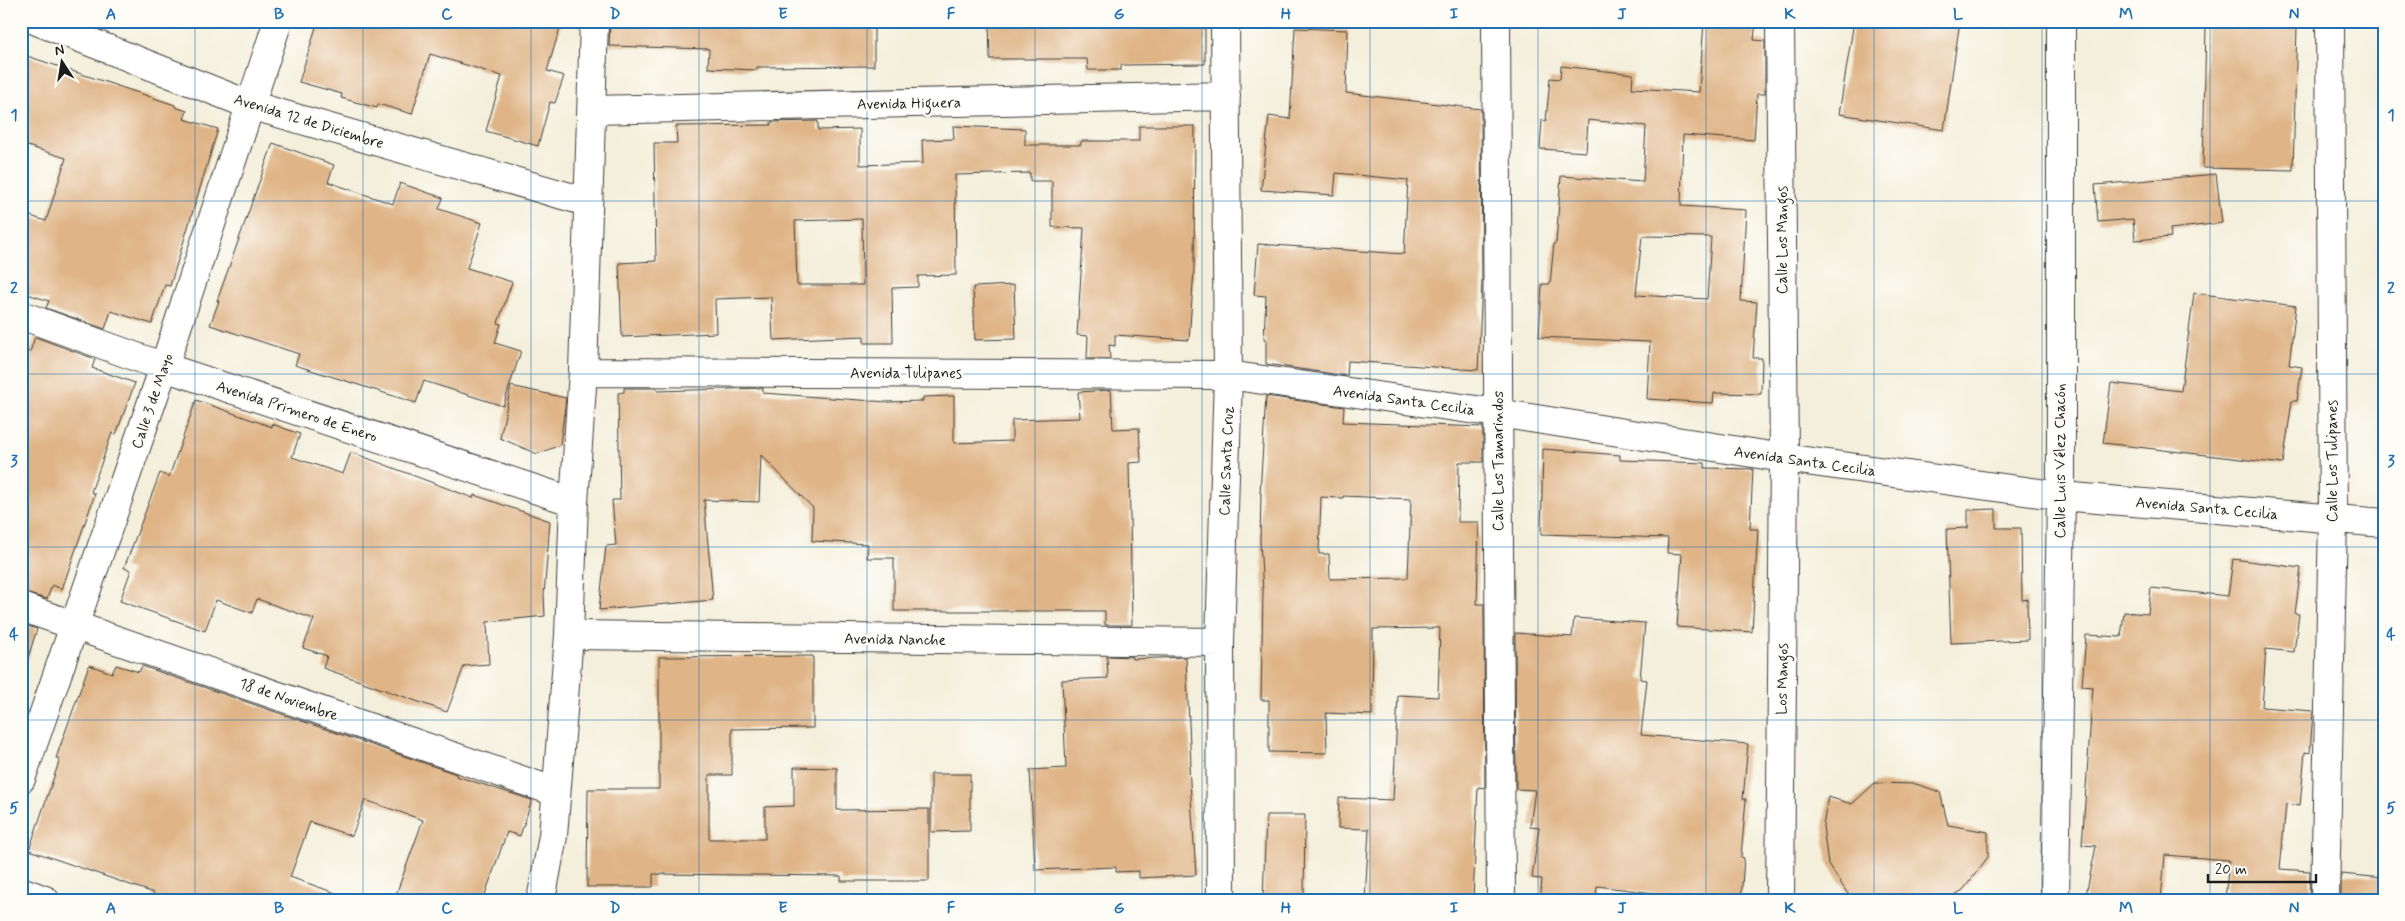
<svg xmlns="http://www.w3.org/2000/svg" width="2405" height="921" viewBox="0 0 2405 921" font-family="Mynerve,sans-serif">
	<rect width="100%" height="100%" fill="#fdfcf7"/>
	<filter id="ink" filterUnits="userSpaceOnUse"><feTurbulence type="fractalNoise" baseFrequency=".02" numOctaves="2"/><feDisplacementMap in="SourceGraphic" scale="10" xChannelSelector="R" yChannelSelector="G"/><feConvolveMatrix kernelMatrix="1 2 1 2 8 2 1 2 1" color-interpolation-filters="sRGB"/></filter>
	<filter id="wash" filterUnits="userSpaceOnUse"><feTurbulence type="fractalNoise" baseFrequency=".0096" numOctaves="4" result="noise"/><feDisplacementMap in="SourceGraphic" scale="20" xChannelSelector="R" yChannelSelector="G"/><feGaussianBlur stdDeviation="1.12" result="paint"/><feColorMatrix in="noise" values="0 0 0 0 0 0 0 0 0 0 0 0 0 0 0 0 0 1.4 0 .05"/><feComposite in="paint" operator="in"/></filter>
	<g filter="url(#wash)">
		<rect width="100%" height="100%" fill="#f4efdb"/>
		<g id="blocks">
			<path fill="#dfb486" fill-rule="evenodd" d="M 318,21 L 562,21 L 547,71 L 564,76 L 555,103 L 550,102 L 538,146 L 486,131 L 502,76 L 430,54 L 412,114 L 378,104 L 377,108 L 341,98 L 342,94 L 299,82 Z
				M 610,21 L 874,21 L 874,66 L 757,67 L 757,70 L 708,68 L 709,49 L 609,46 Z
				M 989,21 L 1205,21 L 1205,64 L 1121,65 L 1121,70 L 1088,70 L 1087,59 L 990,59 Z
				M 1704,21 L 1756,21 L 1754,40 L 1765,41 L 1765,94 L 1757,94 L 1754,140 L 1683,135 L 1681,206 L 1746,210 L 1741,301 L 1757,302 L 1753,358 L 1762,358 L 1761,394 L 1714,393 L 1713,403 L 1647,399 L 1650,342 L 1539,337 L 1542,284 L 1550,284 L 1554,243 L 1556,243 L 1561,176 L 1643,182 L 1646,126 L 1588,120 L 1586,152 L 1540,149 L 1542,120 L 1546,121 L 1550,78 L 1560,79 L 1561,66 L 1633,74 L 1632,88 L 1699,92 ZM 1642,236 L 1711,237 L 1707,299 L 1636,295 Z
				M 1854,21 L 1960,21 L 1944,130 L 1839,114 Z
				M 2206,24 L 2297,26 L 2293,170 L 2203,168 Z
				M 1295,28 L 1348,30 L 1346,93 L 1481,109 L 1482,282 L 1478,370 L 1348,361 L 1347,376 L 1266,364 L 1266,339 L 1264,339 L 1266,296 L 1254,295 L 1258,244 L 1404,254 L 1408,180 L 1336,173 L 1334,195 L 1261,190 L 1269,116 L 1290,119 Z
				M 21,54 L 175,105 L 175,107 L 187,111 L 184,119 L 218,129 L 170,286 L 165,285 L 152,324 L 111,311 L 105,329 L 46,308 L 49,301 L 21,292 L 21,213 L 46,221 L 66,158 L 21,144 Z
				M 818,121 L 818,130 L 860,129 L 860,165 L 923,163 L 922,140 L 954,139 L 953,126 L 1025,129 L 1025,145 L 1081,145 L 1081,141 L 1139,141 L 1139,126 L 1195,126 L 1194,270 L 1189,340 L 1115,335 L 1115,346 L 1109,345 L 1110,359 L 1087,359 L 1088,336 L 1077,335 L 1084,228 L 1052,227 L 1052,181 L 1030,181 L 1030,173 L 955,175 L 956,275 L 918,276 L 918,287 L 892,288 L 893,343 L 864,343 L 864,336 L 773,340 L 771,297 L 715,299 L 716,333 L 622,337 L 619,263 L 656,261 L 654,143 L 677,143 L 676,126 L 771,125 L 771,122 ZM 862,219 L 863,285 L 797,285 L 795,221 Z
				M 273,143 L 334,165 L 328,182 L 393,204 L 400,183 L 443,198 L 439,209 L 482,223 L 467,268 L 512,282 L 498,323 L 501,324 L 495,343 L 521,351 L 503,406 L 424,381 L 416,403 L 295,365 L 299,354 L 210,325 L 219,301 L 217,301 Z
				M 2216,174 L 2222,223 L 2170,229 L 2171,237 L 2135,240 L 2133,219 L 2098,222 L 2095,185 Z
				M 1014,285 L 1016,339 L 975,340 L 973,287 Z
				M 2194,293 L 2296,306 L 2289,365 L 2302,367 L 2297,401 L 2292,401 L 2283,464 L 2103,443 L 2111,383 L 2181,391 Z
				M 35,337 L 95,359 L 92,368 L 135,383 L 116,434 L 112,433 L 91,492 L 95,494 L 62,589 L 52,585 L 47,599 L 21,592 L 21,349 L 30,352 Z
				M 511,386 L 566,398 L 560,445 L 537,454 L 500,438 Z
				M 624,388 L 657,388 L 657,391 L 763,388 L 763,393 L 887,402 L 923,401 L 923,397 L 954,396 L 954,443 L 1012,441 L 1012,420 L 1080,418 L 1078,392 L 1111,390 L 1113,429 L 1139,428 L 1141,462 L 1129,463 L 1132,625 L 1105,625 L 1105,611 L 894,611 L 894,558 L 867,558 L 868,544 L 812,541 L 813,508 L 761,455 L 759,502 L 704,500 L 713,600 L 599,610 L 606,546 L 616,545 L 612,500 L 620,500 L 618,393 L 624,392 Z
				M 1266,396 L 1344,407 L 1343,422 L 1483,427 L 1483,462 L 1459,462 L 1458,522 L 1479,522 L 1477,604 L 1484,604 L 1485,788 L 1478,787 L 1473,900 L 1365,900 L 1369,829 L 1338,828 L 1339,798 L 1393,800 L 1398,695 L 1438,697 L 1440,628 L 1373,629 L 1372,715 L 1326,713 L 1327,753 L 1269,752 L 1269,700 L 1261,700 L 1263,592 L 1260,541 L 1261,493 L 1260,493 ZM 1343,496 L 1411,499 L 1408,578 L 1330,579 L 1329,554 L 1319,554 L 1321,497 L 1343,498 Z
				M 196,400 L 272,427 L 272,424 L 300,434 L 292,457 L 343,474 L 351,452 L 473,498 L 474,495 L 550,521 L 544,595 L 545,616 L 487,622 L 489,664 L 464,666 L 447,712 L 323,668 L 327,656 L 303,648 L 314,619 L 257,599 L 252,613 L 216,600 L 205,631 L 120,601 L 131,570 L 124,568 L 160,473 L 169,477 Z
				M 1543,449 L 1620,455 L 1620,460 L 1705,463 L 1705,468 L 1753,469 L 1750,529 L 1758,529 L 1752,632 L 1677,627 L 1682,554 L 1667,553 L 1668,538 L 1541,534 Z
				M 1996,509 L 1996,528 L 2021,528 L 2022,600 L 2027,599 L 2028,640 L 1951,643 L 1947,529 L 1968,528 L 1968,510 Z
				M 2233,559 L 2301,568 L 2295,614 L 2299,614 L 2294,652 L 2266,649 L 2262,707 L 2313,711 L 2310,753 L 2305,752 L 2300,806 L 2286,804 L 2280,869 L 2310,871 L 2309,900 L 2225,900 L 2229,860 L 2165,855 L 2161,900 L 2085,900 L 2096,846 L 2082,845 L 2093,687 L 2082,686 L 2086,635 L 2121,637 L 2124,612 L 2148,614 L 2151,588 L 2228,596 Z
				M 1574,618 L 1645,623 L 1640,679 L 1647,680 L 1641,735 L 1748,744 L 1743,799 L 1746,799 L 1741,857 L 1744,858 L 1741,900 L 1654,900 L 1654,893 L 1597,886 L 1596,900 L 1540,900 L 1542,879 L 1532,878 L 1539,827 L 1530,826 L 1535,790 L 1516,789 L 1515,633 L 1572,637 Z
				M 21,624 L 37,629 L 27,661 L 21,660 Z
				M 813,656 L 813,728 L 732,729 L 732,775 L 709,775 L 709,839 L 765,839 L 765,807 L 794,806 L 794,767 L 837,768 L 837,810 L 929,809 L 929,881 L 841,881 L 841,876 L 653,874 L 653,887 L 587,887 L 588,789 L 659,789 L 659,657 Z
				M 1107,656 L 1132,657 L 1132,659 L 1186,657 L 1191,766 L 1189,766 L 1196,875 L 1139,878 L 1139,871 L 1116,872 L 1116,867 L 1035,870 L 1030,770 L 1066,768 L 1062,680 L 1108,678 Z
				M 89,665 L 112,673 L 116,665 L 139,672 L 142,666 L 456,774 L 456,776 L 532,800 L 520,836 L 507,832 L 483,900 L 394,900 L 423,820 L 365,800 L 352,836 L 310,822 L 290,877 L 344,896 L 343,900 L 151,900 L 154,893 L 29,850 L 60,759 L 56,758 Z
				M 931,774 L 970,774 L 970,831 L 931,832 Z
				M 1875,783 L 1916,784 L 1940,792 L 1948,825 L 1988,832 L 1988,857 L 1963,890 L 1946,900 L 1855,900 L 1848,894 L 1828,864 L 1823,826 L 1828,797 L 1852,804 Z
				M 1266,815 L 1305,815 L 1304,895 L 1290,895 L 1290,900 L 1263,900 Z
				M 2341,874 L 2384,878 L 2384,900 L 2341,900 Z"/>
		</g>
	</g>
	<g filter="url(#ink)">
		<use href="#blocks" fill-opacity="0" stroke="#3c3c39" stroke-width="1"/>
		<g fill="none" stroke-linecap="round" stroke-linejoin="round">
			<defs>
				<path id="minor" d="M 37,21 L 250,105 L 587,202
					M 1496,21 L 1501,900
					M 592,110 L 1226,96
					M 21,315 L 164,367 L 574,502
					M 583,372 L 1228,375 L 1498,413 L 1784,458 L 2061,496 L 2384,523
					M 21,607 L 556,792
					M 569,635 L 1220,642
					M 21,779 L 164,367 L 278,21
					M 21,891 L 45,900
					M 541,900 L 553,836 L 569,635 L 574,502 L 583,372 L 594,21
					M 1221,900 L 1220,642 L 1228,375 L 1225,21
					M 1780,900 L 1784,458 L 1780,21
					M 2055,900 L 2061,496 L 2061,21
					M 2325,900 L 2333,517 L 2330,21"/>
			</defs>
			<use href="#minor" stroke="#3c3c39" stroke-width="30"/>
			<use href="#minor" stroke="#fff" stroke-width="28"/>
		</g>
	</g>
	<path fill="none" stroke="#1f6fb2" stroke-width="1" stroke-opacity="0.55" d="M 195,21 L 195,900M 363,21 L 363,900M 531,21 L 531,900M 699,21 L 699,900M 867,21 L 867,900M 1035,21 L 1035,900M 1202,21 L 1202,900M 1370,21 L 1370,900M 1538,21 L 1538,900M 1706,21 L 1706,900M 1874,21 L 1874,900M 2042,21 L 2042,900M 2210,21 L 2210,900M 21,201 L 2384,201M 21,374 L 2384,374M 21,547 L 2384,547M 21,720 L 2384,720"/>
	<g text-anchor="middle" stroke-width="5" stroke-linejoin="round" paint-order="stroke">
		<g font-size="15" fill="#1c1c1c" stroke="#fdfcf7">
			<text transform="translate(909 103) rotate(-1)" y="5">Avenida Higuera</text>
			<text transform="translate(309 121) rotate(17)" y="5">Avenida 12 de Diciembre</text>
			<text transform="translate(1782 240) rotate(-90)" y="5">Calle Los Mangos</text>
			<text x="906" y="378">Avenida Tulipanes</text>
			<text transform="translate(1404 400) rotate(8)" y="5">Avenida Santa Cecilia</text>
			<text transform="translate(152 401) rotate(-71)" y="5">Calle 3 de Mayo</text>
			<text transform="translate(297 411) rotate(18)" y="5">Avenida Primero de Enero</text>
			<text transform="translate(1226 461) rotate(-88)" y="5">Calle Santa Cruz</text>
			<text transform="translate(1498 461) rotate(-90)" y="5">Calle Los Tamarindos</text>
			<text transform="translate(1805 461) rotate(8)" y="5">Avenida Santa Cecilia</text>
			<text transform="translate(2060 461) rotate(-90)" y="5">Calle Luis Vélez Chacón</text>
			<text transform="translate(2332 461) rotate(-90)" y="5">Calle Los Tulipanes</text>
			<text transform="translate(2207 508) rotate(5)" y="5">Avenida Santa Cecilia</text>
			<text transform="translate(895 639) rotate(1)" y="5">Avenida Nanche</text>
			<text transform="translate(1782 679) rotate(-89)" y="5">Los Mangos</text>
			<text transform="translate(289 699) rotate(19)" y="5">18 de Noviembre</text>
		</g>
	</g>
	<rect width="2405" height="921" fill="none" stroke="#fdfcf7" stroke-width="55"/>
	<g transform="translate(62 62) rotate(348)" stroke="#fdfcf7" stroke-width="4" paint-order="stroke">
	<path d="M0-4L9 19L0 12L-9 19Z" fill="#1c1c1c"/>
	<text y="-8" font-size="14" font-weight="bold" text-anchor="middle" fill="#1c1c1c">N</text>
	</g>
	<path d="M2208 874v8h108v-8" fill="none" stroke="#1c1c1c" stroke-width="2.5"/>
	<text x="2215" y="874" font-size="15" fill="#1c1c1c" stroke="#fdfcf7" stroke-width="4" paint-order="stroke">20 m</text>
	<rect x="28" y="28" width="2350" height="866" fill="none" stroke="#1f6fb2" stroke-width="2"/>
	<g font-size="16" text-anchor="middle" font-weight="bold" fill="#1f6fb2">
		<text x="111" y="19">A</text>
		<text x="279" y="19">B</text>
		<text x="447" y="19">C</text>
		<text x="615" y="19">D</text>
		<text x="783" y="19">E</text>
		<text x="951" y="19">F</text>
		<text x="1119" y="19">G</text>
		<text x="1286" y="19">H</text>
		<text x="1454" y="19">I</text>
		<text x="1622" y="19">J</text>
		<text x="1790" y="19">K</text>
		<text x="1958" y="19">L</text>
		<text x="2126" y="19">M</text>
		<text x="2294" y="19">N</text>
		<text x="14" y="120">1</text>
		<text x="2391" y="120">1</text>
		<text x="14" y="293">2</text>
		<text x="2391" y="293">2</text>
		<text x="14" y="466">3</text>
		<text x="2391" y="466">3</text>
		<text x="14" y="639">4</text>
		<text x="2391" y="639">4</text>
		<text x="14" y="813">5</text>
		<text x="2391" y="813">5</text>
		<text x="111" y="913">A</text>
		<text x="279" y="913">B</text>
		<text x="447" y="913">C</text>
		<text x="615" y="913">D</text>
		<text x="783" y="913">E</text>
		<text x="951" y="913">F</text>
		<text x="1119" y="913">G</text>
		<text x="1286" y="913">H</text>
		<text x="1454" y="913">I</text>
		<text x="1622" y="913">J</text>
		<text x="1790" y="913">K</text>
		<text x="1958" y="913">L</text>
		<text x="2126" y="913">M</text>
		<text x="2294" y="913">N</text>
	</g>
</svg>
